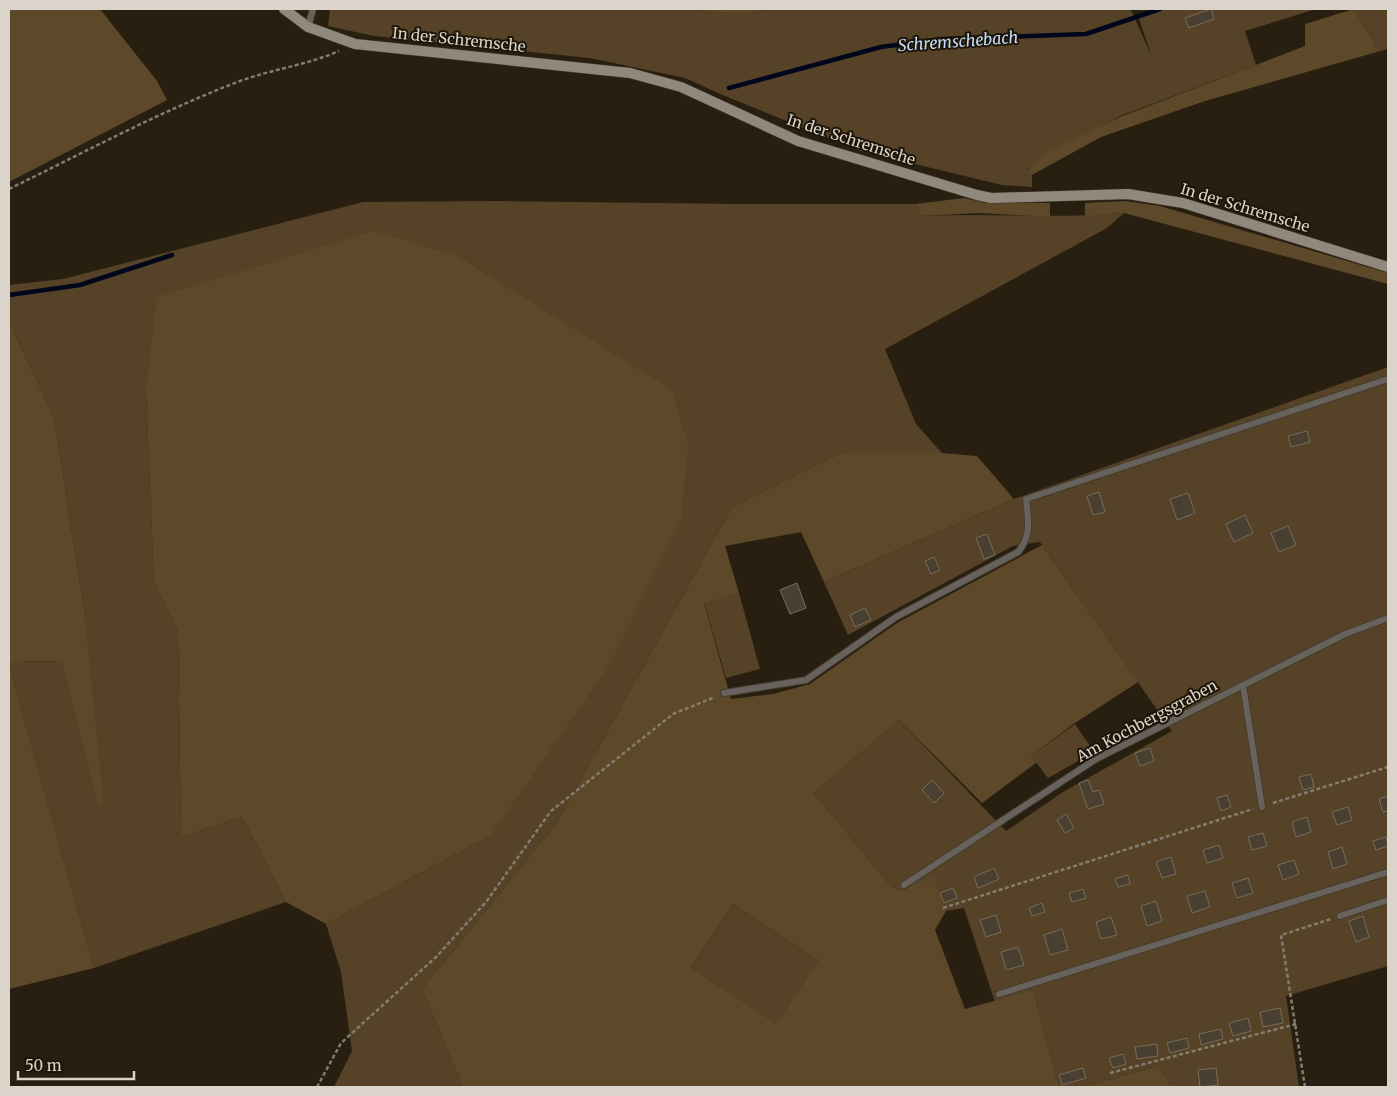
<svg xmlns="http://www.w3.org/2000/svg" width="1397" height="1096" viewBox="0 0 1397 1096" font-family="Merriweather,serif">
	<rect width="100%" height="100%" fill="#281f11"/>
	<path fill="#564327" d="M 330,9 L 683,9 L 741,14 L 769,9 L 1133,9 L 1131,10 L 1152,57 L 1138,16 L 1160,9 L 1316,9 L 1245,31 L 1256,65 L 1120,116 L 1027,170 L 1032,175 L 1032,187 L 1002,185 L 861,151 L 725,96 L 685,78 L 590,58 L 374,36 L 328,26 Z
		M 1354,9 L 1388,9 L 1388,49 L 1377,52 L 1374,42 Z
		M 498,201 L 738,204 L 915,204 L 921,216 C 989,213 1056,219 1124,213 L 1107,228 L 885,349 L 916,424 L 942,453 L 841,453 L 732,507 L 556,824 L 422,989 L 463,1087 L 334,1087 L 352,1051 L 341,972 L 326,924 L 490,836 L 146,391 L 154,584 L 178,632 L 181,837 L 242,817 L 286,902 L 94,968 L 9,665 L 9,662 L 61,661 L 99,806 L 84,609 L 54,417 L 9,321 L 9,285 L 63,279 L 363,202 Z
		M 1388,367 L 1388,966 L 1286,996 L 1299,1087 L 1172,1087 L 1157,1066 L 1083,1087 L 1059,1087 L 1033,990 L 995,1002 L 964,908 L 946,911 L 933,877 L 901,891 L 890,885 L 814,793 L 899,720 L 1006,831 L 1063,792 L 1172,731 L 1040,542 L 1013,546 L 848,635 L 824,582 L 1014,499 Z
		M 739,593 L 760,669 L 726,678 L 704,602 Z
		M 1075,724 L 1094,752 L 1048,778 L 1031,756 Z
		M 733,904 L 818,960 L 776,1023 L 691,967 Z"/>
	<path fill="#5d4829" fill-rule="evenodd" d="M 9,9 L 100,9 L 157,81 L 167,100 L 9,182 Z
		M 683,9 L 769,9 L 741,14 Z
		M 1354,9 L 1374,42 L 1377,52 L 1205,101 L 1101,137 L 1032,175 L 1027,171 L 1045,154 L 1120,117 L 1305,46 L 1305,24 Z
		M 964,198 L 986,203 L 1050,203 L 1050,217 L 979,213 L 921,216 L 915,204 Z
		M 1125,201 L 1160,206 L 1388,273 L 1388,284 L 1124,213 L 1085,216 L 1085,203 Z
		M 374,231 L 457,256 L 672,390 L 688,445 L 681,520 L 609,666 L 490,836 L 326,924 L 286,902 L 242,817 L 181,837 L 178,632 L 154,584 L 146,391 L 157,297 Z
		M 9,321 L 54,417 L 84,609 L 103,801 L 99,807 L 61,661 L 9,662 Z
		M 841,453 L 942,453 L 977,456 L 1014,499 L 824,582 L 801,532 L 725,546 L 739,593 L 704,603 L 731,699 L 773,694 L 810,684 L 897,623 L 1042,545 L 1138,682 L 1072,725 L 1031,756 L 1036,763 L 982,803 L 899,720 L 814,793 L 890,885 L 901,891 L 933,876 L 946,911 L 935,930 L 965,1009 L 1033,990 L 1059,1087 L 463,1087 L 422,989 L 556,824 L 732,507 ZM 733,904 L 818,960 L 776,1023 L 691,967 Z
		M 9,665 L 94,968 L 9,989 Z
		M 1157,1066 L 1172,1087 L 1083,1087 Z"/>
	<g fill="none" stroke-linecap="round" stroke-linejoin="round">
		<path stroke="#00061b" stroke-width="4.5" d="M 729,88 L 881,47 L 942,39 L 1086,34 L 1160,9
			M 9,295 L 80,285 L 172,255"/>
	</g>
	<path fill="#4a4031" stroke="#776d5d" d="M 1211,9 L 1214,19 L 1189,28 L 1185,18 Z
		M 1307,431 L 1310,442 L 1291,447 L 1288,436 Z
		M 1099,492 L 1105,512 L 1093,515 L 1087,496 Z
		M 1188,493 L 1195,513 L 1177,520 L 1170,499 Z
		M 1245,515 L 1253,533 L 1234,542 L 1226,524 Z
		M 1288,526 L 1296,545 L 1279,552 L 1271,533 Z
		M 987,534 L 995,555 L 984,559 L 976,538 Z
		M 934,557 L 940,570 L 931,574 L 925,561 Z
		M 797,583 L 806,608 L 790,614 L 780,590 Z
		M 865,608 L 871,620 L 855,627 L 850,615 Z
		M 1150,748 L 1154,761 L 1140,766 L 1135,753 Z
		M 1311,774 L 1314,787 L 1303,790 L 1299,777 Z
		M 932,780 L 944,793 L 934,803 L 922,790 Z
		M 1088,780 L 1093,792 L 1099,790 L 1104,804 L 1088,809 L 1079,783 Z
		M 1227,795 L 1231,807 L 1221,811 L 1217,798 Z
		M 1388,796 L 1388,811 L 1383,812 L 1379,799 Z
		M 1348,807 L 1352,820 L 1337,825 L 1332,812 Z
		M 1066,814 L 1074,828 L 1065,833 L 1057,820 Z
		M 1307,817 L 1311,832 L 1296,837 L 1292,822 Z
		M 1263,833 L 1267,846 L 1252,850 L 1248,837 Z
		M 1386,837 L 1388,846 L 1376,850 L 1373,841 Z
		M 1219,845 L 1223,858 L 1207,863 L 1203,850 Z
		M 1342,847 L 1347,864 L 1333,869 L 1328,852 Z
		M 1171,857 L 1176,874 L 1162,878 L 1156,862 Z
		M 1294,860 L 1299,874 L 1283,880 L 1278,865 Z
		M 994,868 L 999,879 L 978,888 L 974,877 Z
		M 1128,875 L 1130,884 L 1118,887 L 1115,879 Z
		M 1248,878 L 1253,893 L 1237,898 L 1232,883 Z
		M 953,888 L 957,898 L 944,903 L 940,893 Z
		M 1083,889 L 1086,898 L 1072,902 L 1069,893 Z
		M 1205,891 L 1210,907 L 1192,913 L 1187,896 Z
		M 1156,901 L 1162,921 L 1147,926 L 1141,906 Z
		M 1042,903 L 1045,912 L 1032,916 L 1029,908 Z
		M 996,915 L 1001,932 L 986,937 L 980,920 Z
		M 1363,916 L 1369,937 L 1356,942 L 1349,921 Z
		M 1111,917 L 1117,935 L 1101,939 L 1096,922 Z
		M 1062,929 L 1068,950 L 1050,955 L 1044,935 Z
		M 1018,947 L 1024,965 L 1006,970 L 1001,952 Z
		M 1280,1008 L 1283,1023 L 1263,1027 L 1260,1012 Z
		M 1248,1018 L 1251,1031 L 1233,1036 L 1229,1023 Z
		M 1221,1029 L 1223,1039 L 1201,1045 L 1199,1034 Z
		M 1187,1038 L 1189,1048 L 1170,1053 L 1167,1043 Z
		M 1157,1044 L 1158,1056 L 1137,1059 L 1135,1047 Z
		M 1123,1054 L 1126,1064 L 1113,1068 L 1109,1058 Z
		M 1083,1068 L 1086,1078 L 1062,1085 L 1059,1075 Z
		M 1216,1068 L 1218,1085 L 1200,1087 L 1198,1070 Z"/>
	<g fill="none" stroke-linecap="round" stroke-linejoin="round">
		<defs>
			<path id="lane" d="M 308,27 L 313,9
				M 1243,685 L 1262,807
				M 724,693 L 806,680 L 896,617 L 1018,552 C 1032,536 1028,519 1026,499 L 1388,379
				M 904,885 L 1096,759 L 1345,634 L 1388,618
				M 1340,916 L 1388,900
				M 999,994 L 1388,872"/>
			<path id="secondary" d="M 284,9 L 308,27 L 355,44 L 630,73 L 681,87 L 798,141 L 977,195 L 991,198 L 1029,197 L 1128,194 L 1183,203 L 1388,267"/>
		</defs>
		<use href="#lane" stroke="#443c2f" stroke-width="8"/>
		<use href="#secondary" stroke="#443c2f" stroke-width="11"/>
		<path stroke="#837c71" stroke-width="2.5" stroke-dasharray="4 2.5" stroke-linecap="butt" d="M 9,189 C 85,152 161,111 240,81 C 273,69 307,65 339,51
			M 1273,803 L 1388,767
			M 943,908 L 1253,809
			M 1110,1073 L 1296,1024
			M 317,1087 L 341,1043 L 436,957 L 486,902 L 551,811 L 673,714 L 715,697
			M 1305,1087 L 1281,935 L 1331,919"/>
		<use href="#lane" stroke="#67625b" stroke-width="6"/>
		<use href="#secondary" stroke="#90877d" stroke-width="10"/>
	</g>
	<g text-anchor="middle" stroke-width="4" stroke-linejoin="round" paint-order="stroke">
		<g font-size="15" fill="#dad4cb" stroke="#1e1508">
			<text transform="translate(459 40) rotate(6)" y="5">In der Schremsche</text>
			<text transform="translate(851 140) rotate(18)" y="5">In der Schremsche</text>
			<text transform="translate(1245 208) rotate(17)" y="5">In der Schremsche</text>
			<text transform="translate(1147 721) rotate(-28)" y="5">Am Kochbergsgraben</text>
		</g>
		<g font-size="16" font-style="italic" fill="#c2ddfb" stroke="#1e1508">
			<text transform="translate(958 41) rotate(-4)" y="6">Schremschebach</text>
		</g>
	</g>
	<rect width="1397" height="1096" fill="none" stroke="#dad4cb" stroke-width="20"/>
	<path d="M18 1071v8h116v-8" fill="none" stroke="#dad4cb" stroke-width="2.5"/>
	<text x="25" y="1071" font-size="15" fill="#dad4cb" stroke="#1e1508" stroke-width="4" paint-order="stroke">50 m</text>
</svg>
